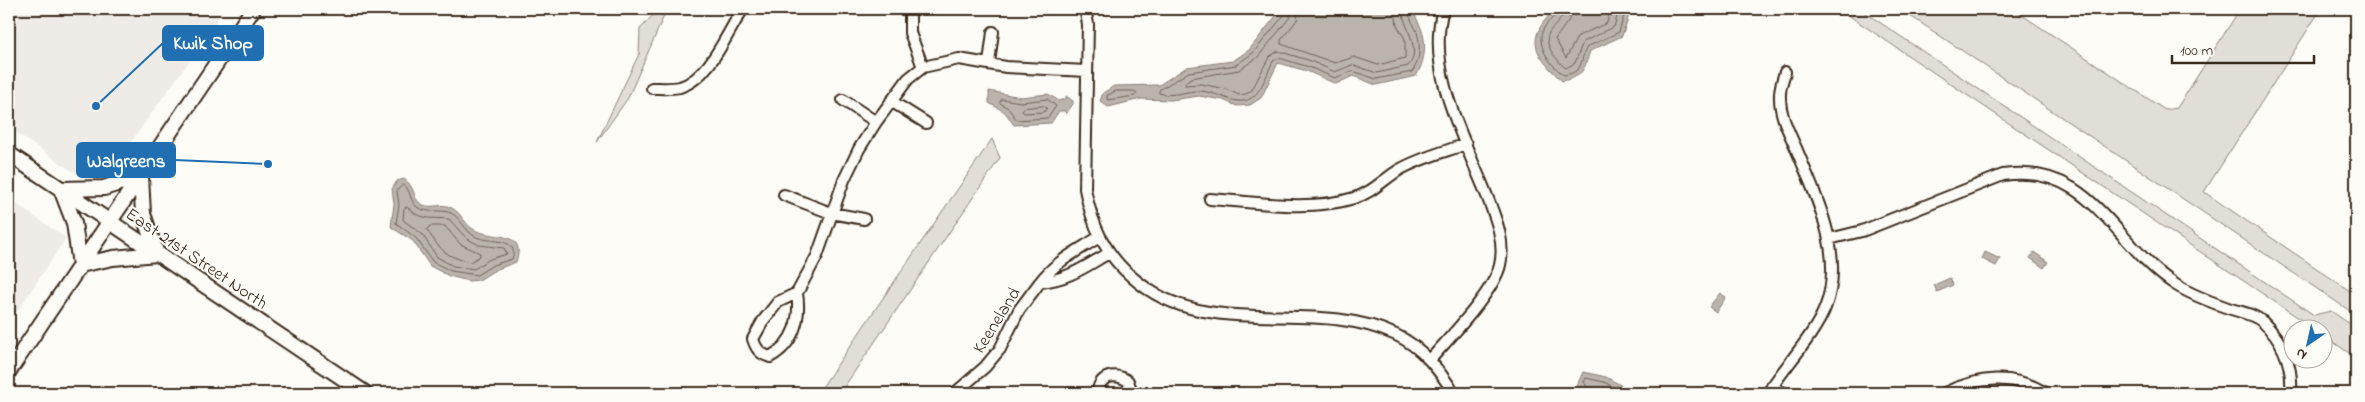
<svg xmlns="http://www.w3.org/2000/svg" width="2365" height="402" viewBox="0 0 2365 402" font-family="'Indie Flower',sans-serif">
	<rect width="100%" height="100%" fill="#fdfcf7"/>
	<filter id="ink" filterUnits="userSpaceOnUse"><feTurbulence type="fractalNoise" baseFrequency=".02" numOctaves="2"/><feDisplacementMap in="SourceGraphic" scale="10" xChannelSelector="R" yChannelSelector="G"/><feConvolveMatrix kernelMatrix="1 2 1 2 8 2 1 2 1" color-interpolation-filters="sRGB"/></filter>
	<g filter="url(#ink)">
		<path fill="#efece7" d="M 9,9 L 224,9 L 201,45 L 102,182 L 87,181 L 9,128 Z
			M 9,199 L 66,238 L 9,324 Z"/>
		<path fill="#e1ded7" stroke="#8e847a" d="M 659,9 L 667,9 L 628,98 L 597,142 L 639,54 L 640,29 Z
			M 1839,9 L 1860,9 L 2314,315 L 2331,311 L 2356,328 L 2356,358 L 2323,335 L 2322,330 L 2315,329 Z
			M 1900,9 L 2013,9 L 2165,110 L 2177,108 L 2240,9 L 2321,9 L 2204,192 L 2356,295 L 2356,315 Z
			M 992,139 L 1000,158 L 840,393 L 818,393 Z"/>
		<path fill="#bbb4ad" stroke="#887d74" d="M 1284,9 L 1413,9 C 1415,18 1421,25 1423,34 C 1427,49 1423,65 1416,76 L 1376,85 L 1353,76 L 1336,84 L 1307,71 L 1278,63 L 1261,98 L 1250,105 L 1237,106 L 1223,100 L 1199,96 L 1171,100 L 1141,99 L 1108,107 L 1100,101 L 1103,93 L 1114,86 L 1159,85 L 1187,67 L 1233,61 L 1249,50 L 1279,12 Z
			M 1555,9 L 1631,9 L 1622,36 L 1590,51 C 1584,70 1583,77 1562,81 C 1533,53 1525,39 1555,9 Z
			M 989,91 L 1021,97 L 1048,94 L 1059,101 L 1066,99 L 1066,96 L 1073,101 L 1073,104 L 1066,114 L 1065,111 L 1059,111 L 1051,123 L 1014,125 L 1005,112 L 989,103 Z
			M 404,179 C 416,187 412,198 421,204 C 430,209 438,204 447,206 C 461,210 463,223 473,229 C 490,240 528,229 516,262 L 495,270 L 479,280 L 469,281 L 449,276 L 430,266 L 413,241 L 391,227 L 394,204 L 392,189 L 397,181 Z
			M 1985,252 L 2000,259 L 1996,266 L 1982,259 Z
			M 2034,252 L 2048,262 L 2044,268 L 2030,258 Z
			M 1950,278 L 1953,285 L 1937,292 L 1934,285 Z
			M 1720,293 L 1726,297 L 1716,312 L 1709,307 Z
			M 1583,372 L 1606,377 L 1635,393 L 1587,393 L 1577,385 Z"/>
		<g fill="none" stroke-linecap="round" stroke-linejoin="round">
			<path stroke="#6e6157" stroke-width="1" d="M 1286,9 L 1285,14 L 1253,53 L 1236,65 L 1189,72 L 1159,90 L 1159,93 C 1172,98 1187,90 1201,91 C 1214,92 1227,100 1238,101 C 1259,104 1266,75 1273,61 L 1279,58 L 1309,67 L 1335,78 L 1353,71 L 1376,79 L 1412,72 C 1419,63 1421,48 1418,36 C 1416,26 1409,20 1408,9
				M 1292,9 L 1290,17 L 1258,57 L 1239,70 L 1191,78 L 1185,82 L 1185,85 L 1201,84 L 1226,89 L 1239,95 L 1246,94 L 1252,90 L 1269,57 L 1278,51 L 1311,61 L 1335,72 L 1352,65 L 1377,73 L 1408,66 C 1423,50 1403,26 1402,9
				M 1299,9 L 1297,20 L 1281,40 L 1281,44 L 1335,63 L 1354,57 L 1378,65 L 1405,58 L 1405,39 L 1397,25 L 1395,9
				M 1558,9 C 1557,17 1548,20 1544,28 C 1534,44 1551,66 1564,75 C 1585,72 1579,61 1587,47 L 1619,32 L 1626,9
				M 1564,9 C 1563,29 1536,27 1553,54 C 1557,59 1561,65 1566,68 L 1575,63 L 1583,42 L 1614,27 L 1619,9
				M 1572,9 L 1569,20 L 1555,39 L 1566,58 L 1578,36 L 1607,23 L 1610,9
				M 1116,91 L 1134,91 L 1137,93 L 1135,96 L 1107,100 L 1107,96 Z
				M 1002,99 L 1021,102 L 1047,99 L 1056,106 L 1048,118 L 1017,120 L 1008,108 L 1000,103 Z
				M 1044,106 L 1047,108 L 1044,112 L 1024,113 L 1022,111 L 1024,108 Z
				M 403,185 C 412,190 409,201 417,207 C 428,215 440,208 451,213 C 463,219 465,234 479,238 C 491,242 520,238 512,259 L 493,265 L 477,275 L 451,271 L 433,262 L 416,238 L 396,223 L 399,205 L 397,191 Z
				M 407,207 L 417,215 L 428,218 L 449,219 L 466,238 L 479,245 L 504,248 L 507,254 L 490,259 L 474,269 L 453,266 L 437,257 L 422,234 L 403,220 L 404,209 Z
				M 430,226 L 445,226 L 460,244 L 480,253 L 480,256 L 470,262 C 445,256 441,251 427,230 Z
				M 1591,393 L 1584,382 L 1586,378 L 1604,382 L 1625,393"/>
			<defs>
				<path id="minor" d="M 910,9 L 910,33 L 923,67
					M 1085,9 L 1088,24 L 1085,189 C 1092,225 1104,253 1132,277 C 1206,344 1312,295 1396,335 C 1422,347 1439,370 1454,393
					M 989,63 L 993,32
					M 652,88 C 660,88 671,89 680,87 C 710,78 726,34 743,9
					M 843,100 L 876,122
					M 891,101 L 926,123
					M 784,195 L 831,213 L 864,219
					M 1210,199 C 1256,202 1309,212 1354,198 C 1372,193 1384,179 1399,170 C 1420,158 1444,152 1466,144
					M 1099,237 C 1078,251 1056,261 1040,282 C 1068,280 1086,266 1109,253
					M 1829,239 L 1862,231 L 2003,175 C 2091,162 2113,244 2176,285 C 2192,295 2211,302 2228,308 C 2240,312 2254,314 2263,322 C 2283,341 2293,366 2291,393
					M 797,293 C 801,318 794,344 770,357 C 760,354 756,349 753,339 L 763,321 L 778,302 L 797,293 L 817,256 L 844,180 L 859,149 L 876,122 L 908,79 L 923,67 L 959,59 L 1006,67 L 1087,71
					M 1430,360 C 1449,338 1494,292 1500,265 C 1506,240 1494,214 1485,191 C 1463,136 1426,70 1443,9
					M 1772,386 L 1783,393
					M 955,393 L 985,367 L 1000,349 L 1019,310 L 1040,282
					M 1098,393 C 1098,376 1115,372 1128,381 L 1132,393
					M 1768,393 C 1784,367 1814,336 1825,308 C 1846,255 1816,197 1796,148 C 1788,130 1779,114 1780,94 C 1780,87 1783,79 1785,72
					M 1945,393 C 1977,377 2014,373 2045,393"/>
				<path id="secondary" d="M 9,154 L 365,393
					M 141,176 L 143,214 L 157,254 L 113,258 L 80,265 L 74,223 L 61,189 L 104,188 Z
					M 9,371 L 253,9"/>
			</defs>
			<use href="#minor" stroke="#3b2a1e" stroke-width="14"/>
			<use href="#secondary" stroke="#3b2a1e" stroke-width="18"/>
			<use href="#minor" stroke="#fdfcf7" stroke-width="10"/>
			<use href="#secondary" stroke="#fdfcf7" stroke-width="14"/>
		</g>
	</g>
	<g text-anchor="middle" stroke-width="4" stroke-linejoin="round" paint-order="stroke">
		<g font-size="18" fill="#3b2a1e" stroke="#fdfcf7">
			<text transform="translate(197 258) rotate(34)" y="6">East 21st Street North</text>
			<text transform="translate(996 320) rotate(-58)" y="6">Keeneland</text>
		</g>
	</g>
	<path fill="none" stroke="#1f6fb2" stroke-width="2" d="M96 106L163 43M268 164L175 160"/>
	<g fill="#1f6fb2" stroke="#fdfcf7" stroke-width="2">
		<circle cx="96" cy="106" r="5"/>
		<circle cx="268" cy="164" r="5"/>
	</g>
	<g fill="#1f6fb2" stroke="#1f6fb2" stroke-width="2">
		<rect x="163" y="26" width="100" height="34" rx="5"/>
		<rect x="77" y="143" width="98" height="34" rx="5"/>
	</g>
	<g font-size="19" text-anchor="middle" font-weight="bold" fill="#fff">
		<text x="213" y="49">Kwik Shop</text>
		<text x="126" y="167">Walgreens</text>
	</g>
	<rect width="2365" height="402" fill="none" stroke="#fdfcf7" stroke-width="30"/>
	<rect x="15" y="15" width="2335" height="372" fill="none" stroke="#3b2a1e" stroke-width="2" filter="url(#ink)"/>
	<g transform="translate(2308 344) rotate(214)"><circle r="24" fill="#fdfcf7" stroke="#afa8a0"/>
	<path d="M0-4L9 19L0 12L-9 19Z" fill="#1f6fb2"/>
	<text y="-8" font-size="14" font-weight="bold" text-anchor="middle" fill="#3b2a1e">N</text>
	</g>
	<path d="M2172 55v8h142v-8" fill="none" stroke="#3b2a1e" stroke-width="2.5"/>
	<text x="2180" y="55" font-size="15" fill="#3b2a1e" stroke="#fdfcf7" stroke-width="4" paint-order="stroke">100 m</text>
</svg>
